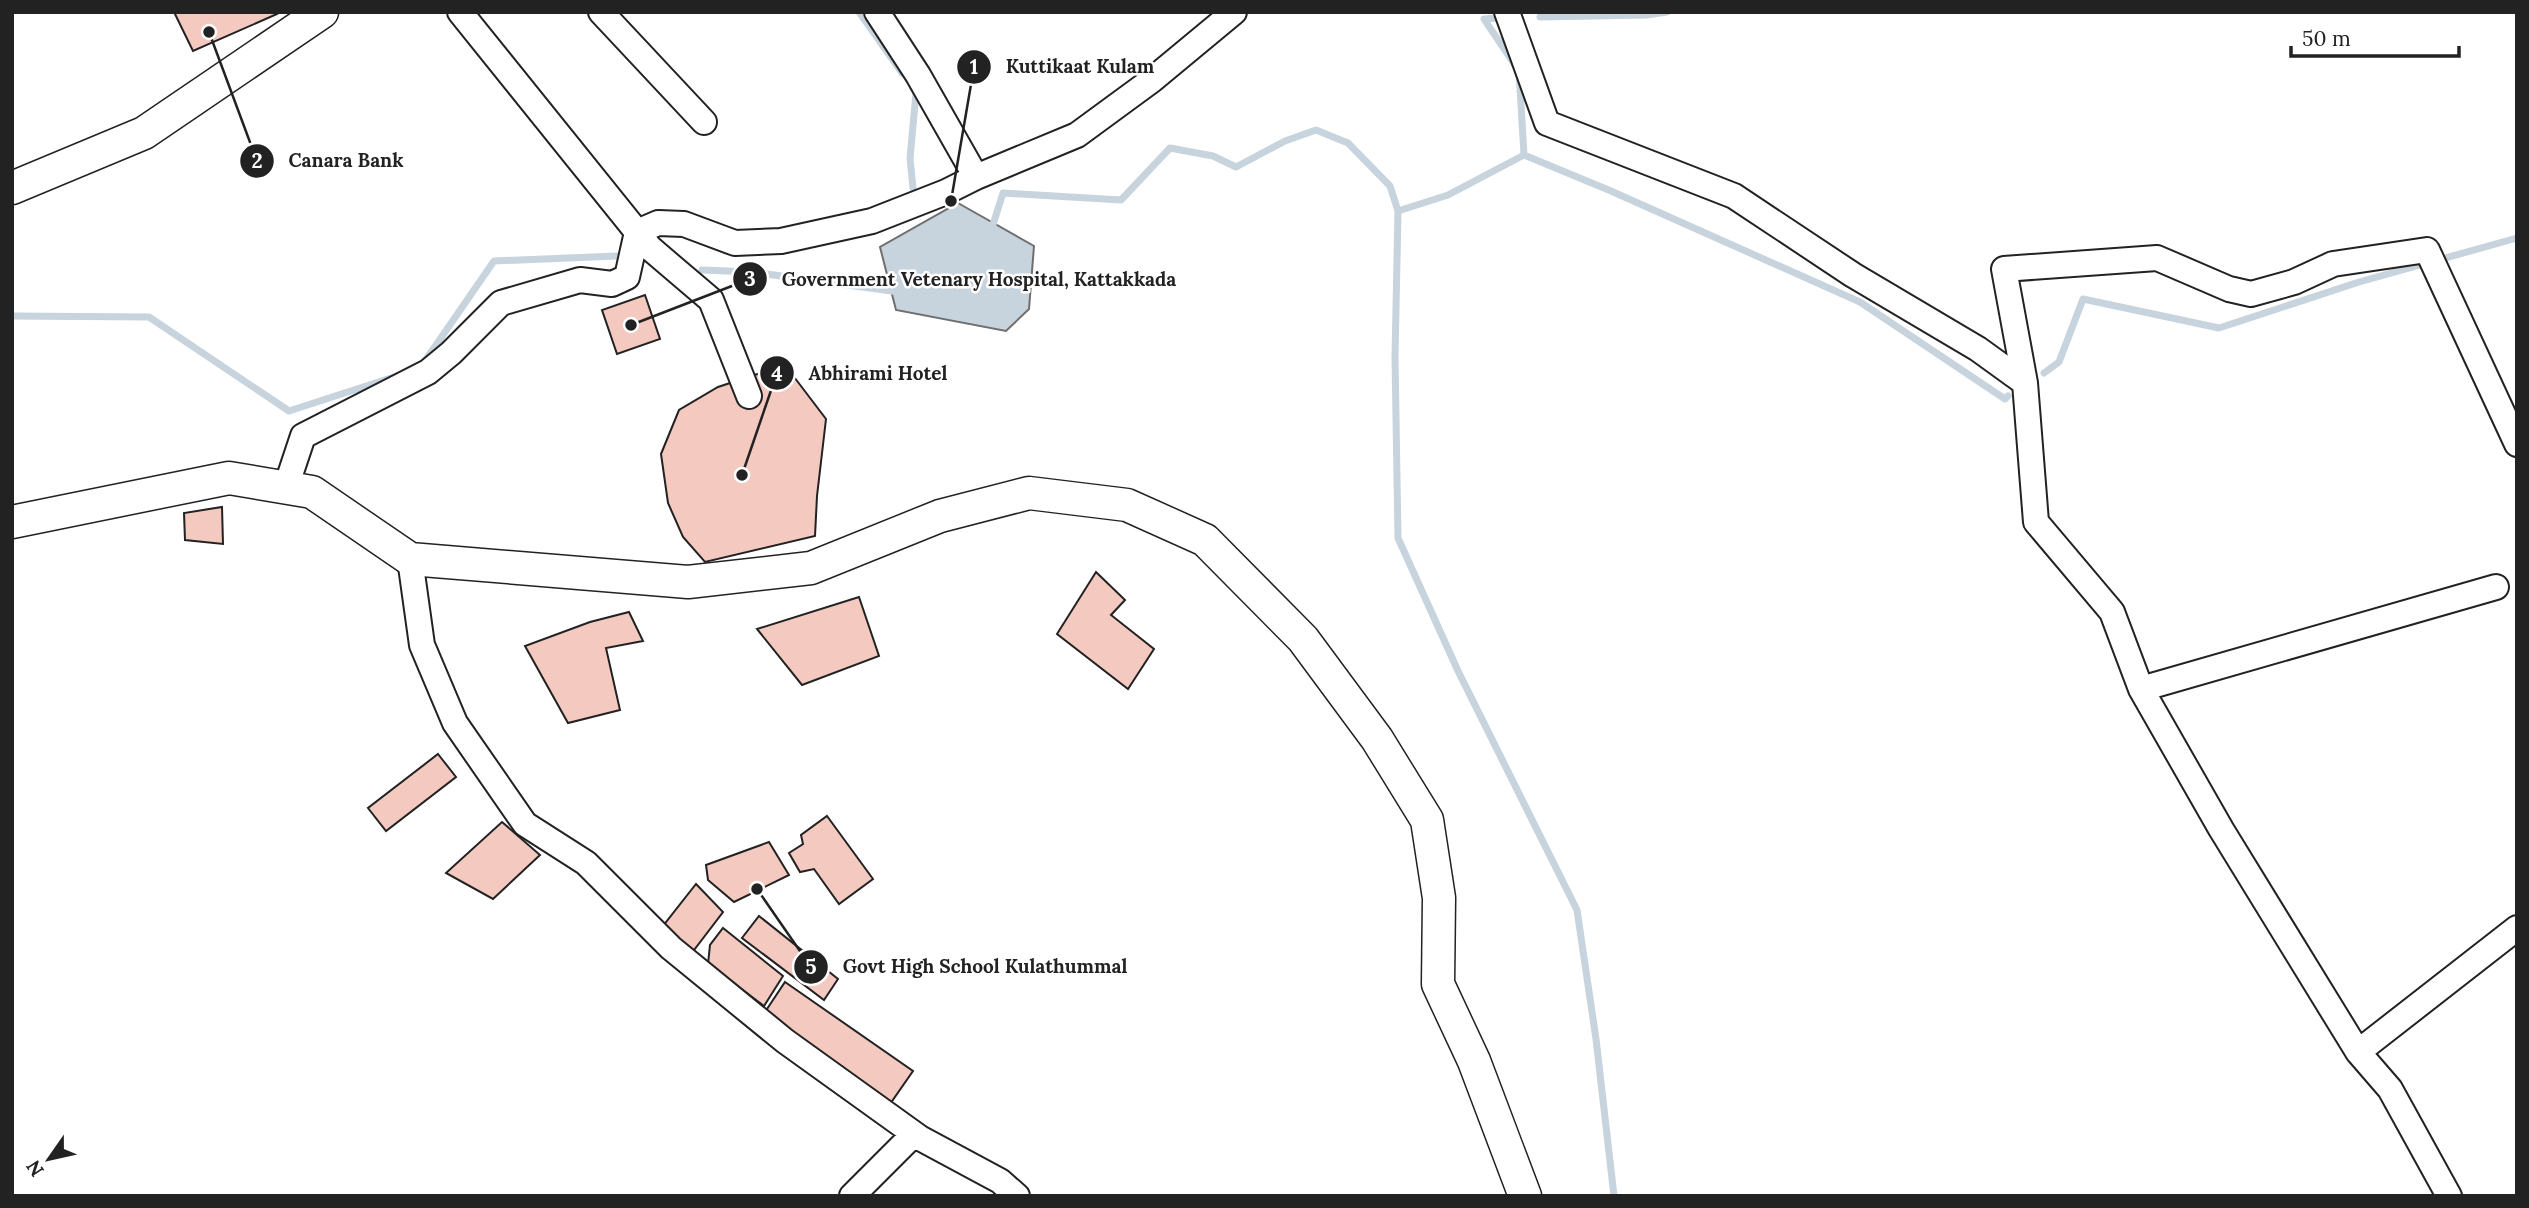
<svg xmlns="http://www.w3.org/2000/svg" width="2529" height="1208" viewBox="0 0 2529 1208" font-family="Lora,serif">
	<rect width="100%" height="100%" fill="#fff"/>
	<path fill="#c7d3dd" stroke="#6f6f6f" stroke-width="2" d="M 958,203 L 1034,246 L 1029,309 L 1006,331 L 896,310 L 880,247 Z"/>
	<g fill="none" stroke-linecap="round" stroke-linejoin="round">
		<path stroke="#c7d3dd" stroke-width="7" d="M 859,12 L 902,73
			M 1540,17 L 1646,15 L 1667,12
			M 1499,18 L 1484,19 L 1519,71 L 1524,155
			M 913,188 L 910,158 L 916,93 L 913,88
			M 1398,211 L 1395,357 L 1398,538 L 1458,671 L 1577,910 L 1596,1039 L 1614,1196
			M 991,231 L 1003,193 L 1121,200 L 1170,148 L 1213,156 L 1236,167 L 1285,141 L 1316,130 L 1348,143 L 1390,186 L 1398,211 L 1448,195 L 1524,155 L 1611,191 L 1860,302 L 2005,399 L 2008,396
			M 702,270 L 752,272 L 899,292
			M 12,316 L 149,317 L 289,411 L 397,376
			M 425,361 L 494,261 L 617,256
			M 2044,373 L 2059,362 L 2083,299 L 2219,328 L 2359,282 L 2517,238"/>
	</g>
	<path fill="#f3c9c0" stroke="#222" stroke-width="2" d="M 174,12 L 276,12 L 277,14 L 193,51 Z
		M 645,295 L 660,339 L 617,354 L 602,310 Z
		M 785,365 L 826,419 L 817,496 L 815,536 L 705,562 L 683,537 L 668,503 L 661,454 L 679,410 L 718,387 Z
		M 222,507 L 223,544 L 185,540 L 184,513 Z
		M 1096,572 L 1125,600 L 1111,615 L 1154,649 L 1128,689 L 1057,634 Z
		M 859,597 L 879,656 L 802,685 L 757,629 Z
		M 629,612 L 643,641 L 606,648 L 620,710 L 568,723 L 525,646 L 590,622 Z
		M 438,754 L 456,777 L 386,831 L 368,808 Z
		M 827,816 L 873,879 L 839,904 L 814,869 L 800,872 L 789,853 L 803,844 L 801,835 Z
		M 502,822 L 540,855 L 493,899 L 446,873 Z
		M 769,842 L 789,875 L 734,902 L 708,880 L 706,865 Z
		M 696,884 L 723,912 L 691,954 L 663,926 Z
		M 759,916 L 838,979 L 824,1000 L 742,938 Z
		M 723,928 L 783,976 L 764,1006 L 708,964 L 710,945 Z
		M 785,982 L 913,1071 L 890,1104 L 763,1015 Z"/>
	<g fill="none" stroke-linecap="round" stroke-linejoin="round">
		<defs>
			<path id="minor" d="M 460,12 L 650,248 L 711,300 L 749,396
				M 601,12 L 704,122
				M 877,12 L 918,75 L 976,177
				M 1507,12 L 1547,123 L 1734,196 L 1853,275 L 1978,349 L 2025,383 L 2036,522 L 2112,612 L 2141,689 L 2221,829 L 2358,1052 L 2390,1089 L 2449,1196
				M 2025,383 L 2004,269 L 2157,258 L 2229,289 L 2251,294 L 2294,282 L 2333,264 L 2427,250 L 2517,444
				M 286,487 L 303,436 L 428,372 L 451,353 L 501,303 L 580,280 L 612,284 L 627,277 L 637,232 L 658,223 L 684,224 L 735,243 L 781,241 L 872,221 L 946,192 L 976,177 L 1077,135 L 1152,80 L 1234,12
				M 410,559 L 422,645 L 455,723 L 525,824 L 586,863 L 671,948 L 785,1041 L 920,1138 L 1000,1181 L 1017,1196
				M 2141,689 L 2496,587
				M 2358,1052 L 2517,928
				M 852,1196 L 914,1134"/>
			<path id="major" d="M 12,188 L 144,133 L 322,12
				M 12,522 L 229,478 L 312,492 L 410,559 L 688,582 L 811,568 L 940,516 L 1029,493 L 1127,505 L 1205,540 L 1303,639 L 1377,739 L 1427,820 L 1439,898 L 1438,984 L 1474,1061 L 1525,1196"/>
		</defs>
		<use href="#minor" stroke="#222" stroke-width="28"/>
		<use href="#major" stroke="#222" stroke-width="35"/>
		<use href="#minor" stroke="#fff" stroke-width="24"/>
		<use href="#major" stroke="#fff" stroke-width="32"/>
	</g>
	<path fill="none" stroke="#222" stroke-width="2.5" d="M951 201L974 67M209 32L257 161M631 325L750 279M742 475L777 373M757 889L811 967"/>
	<g fill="#222" stroke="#fff" stroke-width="2.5">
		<circle cx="951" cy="201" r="7"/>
		<circle cx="209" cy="32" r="7"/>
		<circle cx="631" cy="325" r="7"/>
		<circle cx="742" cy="475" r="7"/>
		<circle cx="757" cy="889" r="7"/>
		<circle cx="974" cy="67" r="18"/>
		<circle cx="257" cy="161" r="18"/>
		<circle cx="750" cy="279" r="18"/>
		<circle cx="777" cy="373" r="18"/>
		<circle cx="811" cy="967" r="18"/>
	</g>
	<g font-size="21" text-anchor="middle" font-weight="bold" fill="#fff">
		<text x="974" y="74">1</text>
		<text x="257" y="168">2</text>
		<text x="750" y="286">3</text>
		<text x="777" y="381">4</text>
		<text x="811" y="974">5</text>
	</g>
	<g font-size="19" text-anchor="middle" font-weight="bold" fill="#222" stroke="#fff" stroke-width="5" stroke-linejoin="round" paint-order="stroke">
		<text x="1080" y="73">Kuttikaat Kulam</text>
		<text x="346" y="167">Canara Bank</text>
		<text x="979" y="286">Government Vetenary Hospital, Kattakkada</text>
		<text x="878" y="380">Abhirami Hotel</text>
		<text x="985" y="973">Govt High School Kulathummal</text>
	</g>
	<rect width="2529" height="1208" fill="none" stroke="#222222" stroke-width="28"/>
	<g transform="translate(49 1159) rotate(236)" stroke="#ffffff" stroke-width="5" paint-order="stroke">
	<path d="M0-5L12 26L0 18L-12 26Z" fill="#222222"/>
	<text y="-10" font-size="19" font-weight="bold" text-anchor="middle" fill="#222222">N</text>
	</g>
	<path d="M2291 46v10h168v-10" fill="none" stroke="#222222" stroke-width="3.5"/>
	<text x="2302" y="46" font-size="21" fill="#222222" stroke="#ffffff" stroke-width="5" paint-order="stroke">50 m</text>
</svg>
